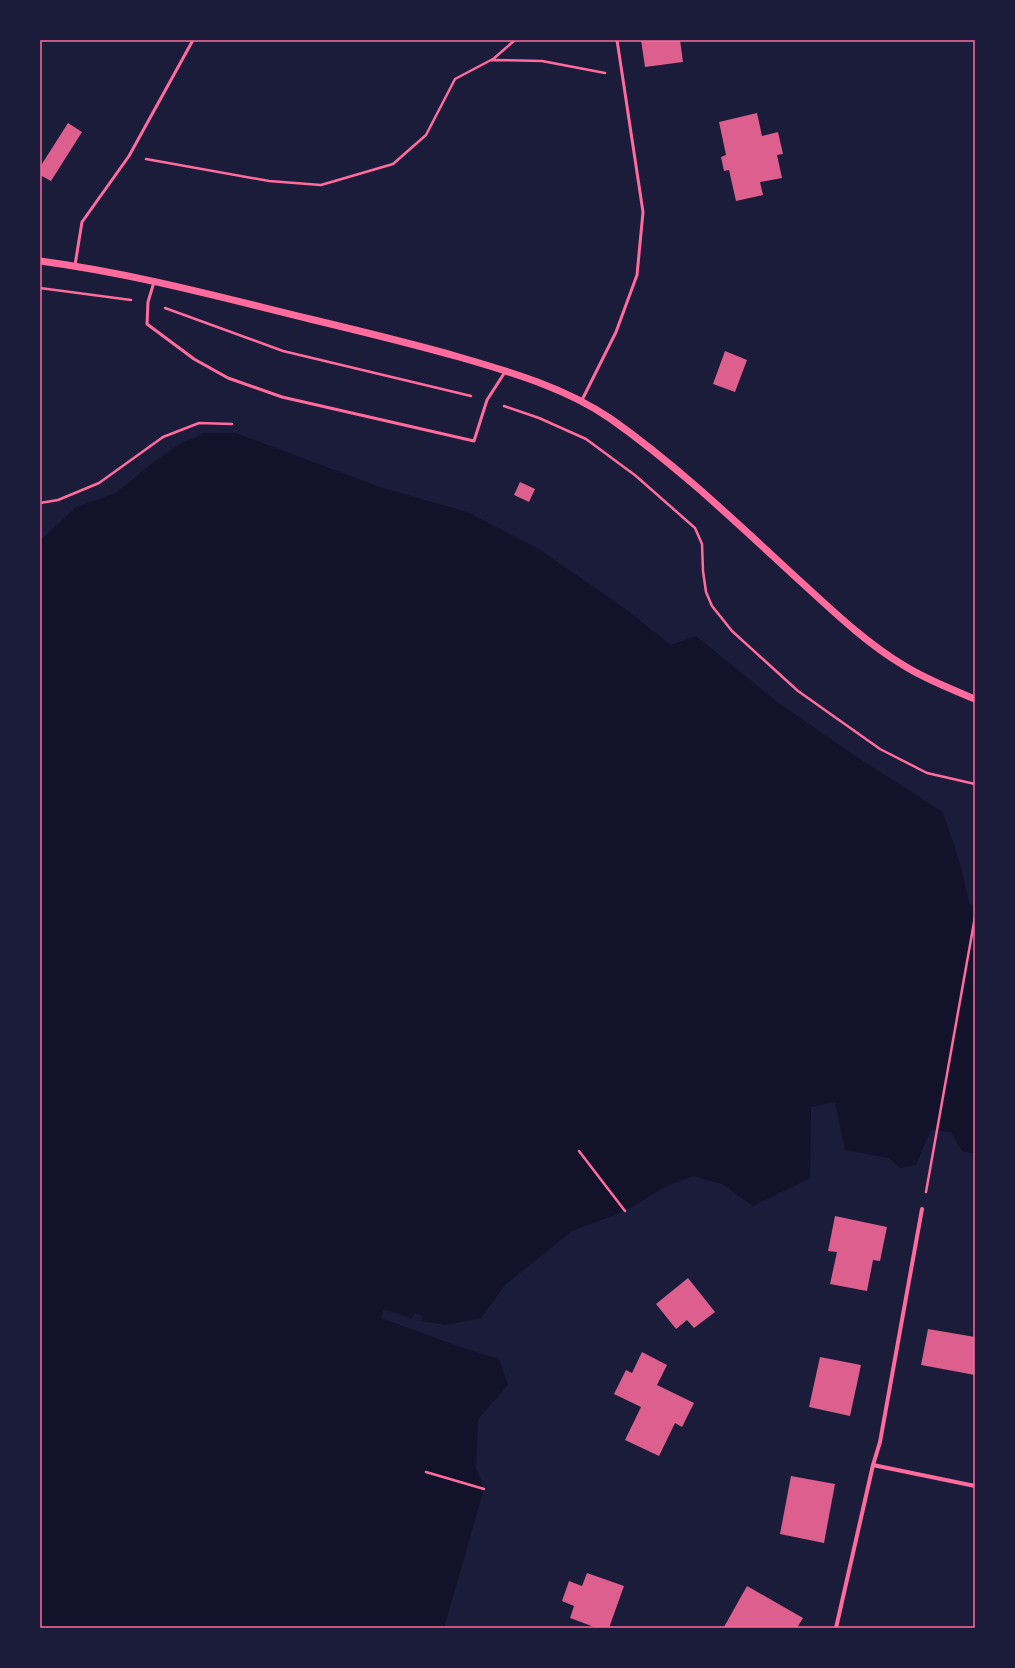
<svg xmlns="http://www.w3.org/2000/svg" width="1015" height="1668" viewBox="0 0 1015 1668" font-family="'Noto Sans',sans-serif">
	<rect width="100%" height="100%" fill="#1b1b3a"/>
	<path fill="#12122b" d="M 204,433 L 236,433 L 380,487 L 467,512 L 537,548 L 620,605 L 671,645 L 696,636 L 776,701 L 855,756 L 943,812 L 961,867 L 969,904 L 975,905 L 975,1154 L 962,1151 L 951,1132 L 931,1130 L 916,1165 L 900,1168 L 889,1158 L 845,1150 L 835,1102 L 811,1107 L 810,1178 L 753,1206 L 722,1184 L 694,1176 L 667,1186 L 625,1211 L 572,1231 L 504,1286 L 481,1318 L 446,1325 L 421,1321 L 423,1316 L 414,1313 L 412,1319 L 384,1309 L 381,1318 L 466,1349 L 499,1359 L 508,1385 L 478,1419 L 476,1467 L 484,1489 L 444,1628 L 40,1628 L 40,541 L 76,507 L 116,493 L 150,465 L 178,445 Z"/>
	<path fill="#dd5f8e" d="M 641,40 L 680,40 L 683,62 L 645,67 Z
		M 757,113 L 762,136 L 778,132 L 783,154 L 777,155 L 782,178 L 760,182 L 763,195 L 736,201 L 729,170 L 724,171 L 721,157 L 726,155 L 719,122 Z
		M 68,123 L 82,132 L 51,181 L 40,175 L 40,167 Z
		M 725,351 L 747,360 L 735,392 L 713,384 Z
		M 520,482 L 535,489 L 529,502 L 514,495 Z
		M 835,1216 L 887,1227 L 880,1261 L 873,1260 L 867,1291 L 830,1284 L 837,1252 L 828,1251 Z
		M 688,1278 L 715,1312 L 694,1328 L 687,1320 L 676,1329 L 656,1304 Z
		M 928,1329 L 975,1337 L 975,1375 L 921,1365 Z
		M 642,1352 L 667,1365 L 657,1385 L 694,1403 L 682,1427 L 675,1423 L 659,1456 L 625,1440 L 641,1407 L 614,1394 L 626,1370 L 632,1373 Z
		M 820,1357 L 861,1365 L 850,1416 L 809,1407 Z
		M 791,1476 L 835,1484 L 824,1543 L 780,1534 Z
		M 587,1573 L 624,1586 L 609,1628 L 597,1628 L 570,1618 L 574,1606 L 562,1601 L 569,1581 L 582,1586 Z
		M 747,1586 L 803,1618 L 797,1628 L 724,1627 Z"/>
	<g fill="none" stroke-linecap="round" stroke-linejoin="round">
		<path stroke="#ff6b9d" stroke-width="2.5" d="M 492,60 L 515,40
			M 146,159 L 269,181 L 321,185 L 393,164 L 426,135 L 455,79 L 491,60 L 542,61 L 605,73
			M 40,288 L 131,300
			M 165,308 L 283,351 L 471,396
			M 504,406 L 539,418 L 586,439 L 636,476 L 695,528 L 702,544 L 703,571 L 706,592 L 712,606 L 732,631 L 798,691 L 880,749 L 927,773 L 975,784
			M 40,503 L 58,500 L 99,483 L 163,437 L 199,423 L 232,424
			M 579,1151 L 625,1211
			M 926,1192 L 975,917
			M 426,1472 L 484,1489"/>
		<path stroke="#ff6b9d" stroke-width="3" d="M 75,265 L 82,222 L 129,156 L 193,40
			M 154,282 L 148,302 L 147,324 L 194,359 L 228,378 L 282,397 L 474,441 L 487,400 L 505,372
			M 582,400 L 616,332 L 637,275 L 643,212 L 617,40"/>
		<path stroke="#ff6b9d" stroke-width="4" d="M 873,1465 L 975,1486
			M 836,1628 L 873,1465 L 880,1442 L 922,1209"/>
		<path stroke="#ff6b9d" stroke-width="7" d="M 40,261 C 131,273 220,297 310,319 C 360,331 410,343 459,357 C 511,372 566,388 611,419 C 679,467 739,525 800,581 C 833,611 865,642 903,665 C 925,679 951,689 975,699"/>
	</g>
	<rect width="1015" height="1668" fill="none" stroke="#1b1b3a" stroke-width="82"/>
	<rect x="41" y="41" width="933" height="1586" fill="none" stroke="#ff6b9d" stroke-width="1.5"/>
</svg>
